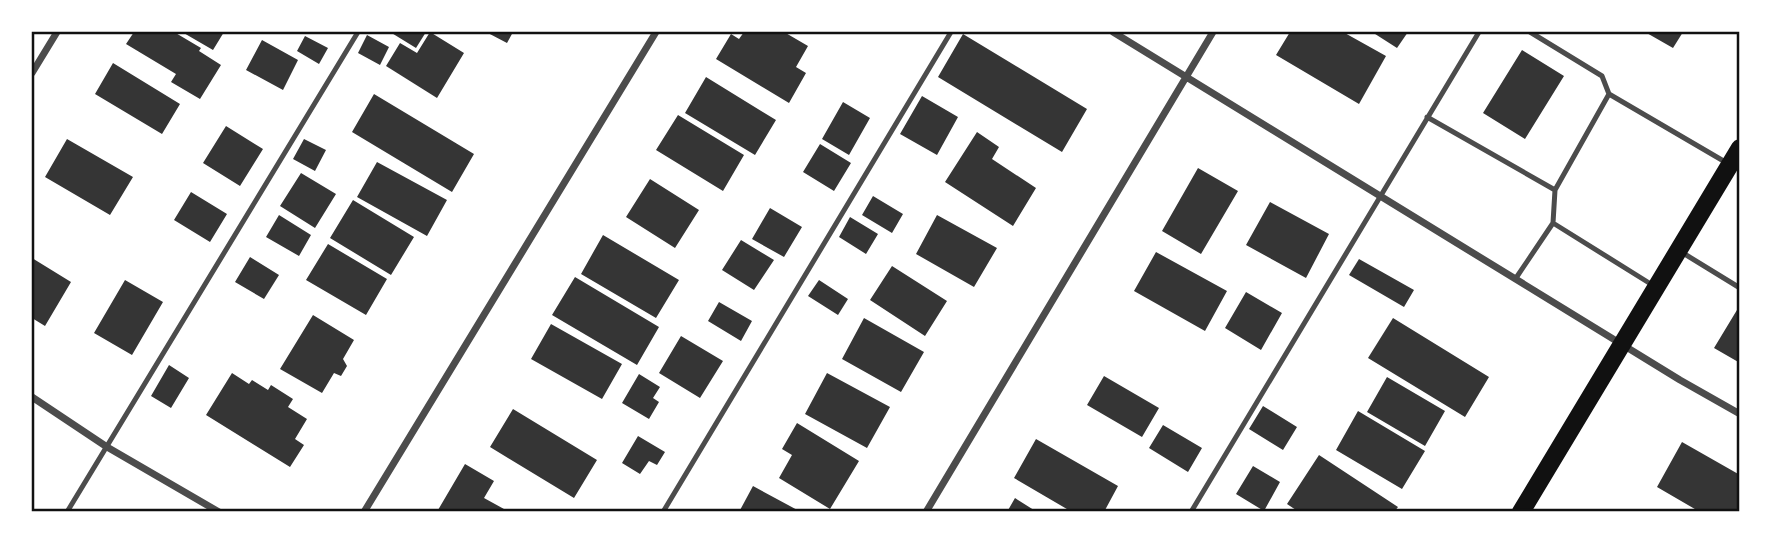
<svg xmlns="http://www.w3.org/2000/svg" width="1771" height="543" viewBox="0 0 1771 543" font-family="'Alegreya Sans',sans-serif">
	<rect width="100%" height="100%" fill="#fff"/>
	<path fill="#353535" d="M 134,32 L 174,32 L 201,48 L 199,51 L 221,65 L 200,99 L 171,82 L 176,74 L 126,44 Z
		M 182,32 L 224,32 L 213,50 Z
		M 390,32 L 426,32 L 416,48 Z
		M 430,32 L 464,53 L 437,98 L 386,66 L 400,43 L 417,53 Z
		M 486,32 L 513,32 L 507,43 Z
		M 744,32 L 784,32 L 808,46 L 796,67 L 806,73 L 789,103 L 716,59 L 731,34 L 739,39 Z
		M 1290,32 L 1343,32 L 1386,56 L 1359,104 L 1276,55 Z
		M 1372,32 L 1408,32 L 1397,48 Z
		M 1645,32 L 1683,32 L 1673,48 Z
		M 963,34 L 1087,109 L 1062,152 L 938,77 Z
		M 367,35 L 389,47 L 380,65 L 358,53 Z
		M 305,36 L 328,48 L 319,64 L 297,51 Z
		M 262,40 L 298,60 L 283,90 L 246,70 Z
		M 1522,50 L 1564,76 L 1525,139 L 1483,113 Z
		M 113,63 L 180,104 L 162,134 L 95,94 Z
		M 706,77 L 776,120 L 755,155 L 685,113 Z
		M 374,94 L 474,154 L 452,192 L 352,132 Z
		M 922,96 L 958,117 L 937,155 L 900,134 Z
		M 843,102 L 870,118 L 849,155 L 822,139 Z
		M 678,115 L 744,155 L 723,191 L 656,150 Z
		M 226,126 L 263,149 L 240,186 L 203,163 Z
		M 977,132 L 999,147 L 992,159 L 1036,188 L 1013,226 L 945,182 Z
		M 67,139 L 133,177 L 110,215 L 45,177 Z
		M 304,139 L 326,150 L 315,171 L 293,159 Z
		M 820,144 L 851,163 L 834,191 L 803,172 Z
		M 377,162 L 447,200 L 427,236 L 357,197 Z
		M 1198,168 L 1238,191 L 1201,254 L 1162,231 Z
		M 301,173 L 336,194 L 315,228 L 280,206 Z
		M 650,179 L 699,210 L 675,248 L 626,217 Z
		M 191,192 L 227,214 L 210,242 L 174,220 Z
		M 873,196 L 903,214 L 892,233 L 862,215 Z
		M 353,200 L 414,237 L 391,275 L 330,238 Z
		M 1270,202 L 1329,234 L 1306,278 L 1246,245 Z
		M 770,208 L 802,227 L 784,257 L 752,239 Z
		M 279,215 L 311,235 L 299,256 L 266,237 Z
		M 937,215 L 997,248 L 974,287 L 916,254 Z
		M 850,217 L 878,234 L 866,254 L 839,237 Z
		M 603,235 L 679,280 L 656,318 L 581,274 Z
		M 741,240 L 774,260 L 754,290 L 722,270 Z
		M 328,244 L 387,279 L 366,315 L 306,280 Z
		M 1156,252 L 1227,291 L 1205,331 L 1134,291 Z
		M 250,257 L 279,275 L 264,299 L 235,282 Z
		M 32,258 L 71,282 L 45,326 L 32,318 Z
		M 1359,259 L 1414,290 L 1404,307 L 1349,275 Z
		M 892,266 L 947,301 L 925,336 L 870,300 Z
		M 575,277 L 659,327 L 637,365 L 552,315 Z
		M 125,280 L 163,302 L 132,355 L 94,333 Z
		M 819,280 L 848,299 L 838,315 L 808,296 Z
		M 1246,292 L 1282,313 L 1261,350 L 1225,328 Z
		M 719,302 L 752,321 L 741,341 L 708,321 Z
		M 1740,305 L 1740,363 L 1714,348 Z
		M 313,315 L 354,340 L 343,359 L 347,366 L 341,376 L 334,373 L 322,393 L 280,369 Z
		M 864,318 L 924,352 L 901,392 L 842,359 Z
		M 1393,318 L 1489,377 L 1465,417 L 1368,358 Z
		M 551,324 L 622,364 L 602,399 L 531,359 Z
		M 681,336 L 723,361 L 700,398 L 659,373 Z
		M 169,365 L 189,378 L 171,408 L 151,396 Z
		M 232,373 L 249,384 L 252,380 L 268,390 L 271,385 L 293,399 L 288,407 L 307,419 L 295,439 L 304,445 L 290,467 L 206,415 Z
		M 827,373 L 890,407 L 867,448 L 805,414 Z
		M 639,374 L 660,387 L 653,398 L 659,402 L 649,419 L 622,403 Z
		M 1104,376 L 1159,408 L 1142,437 L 1087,405 Z
		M 1387,377 L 1445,411 L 1425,446 L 1367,412 Z
		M 1263,406 L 1297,427 L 1283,450 L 1249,429 Z
		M 513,409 L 597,460 L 574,498 L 490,447 Z
		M 1358,411 L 1425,451 L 1402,489 L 1336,450 Z
		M 797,423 L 859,461 L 830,509 L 779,478 L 792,455 L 782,449 Z
		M 1163,425 L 1202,448 L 1188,472 L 1149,448 Z
		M 638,436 L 665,452 L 657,465 L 649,461 L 640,474 L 622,463 Z
		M 1036,439 L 1118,486 L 1104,512 L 1072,512 L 1014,478 Z
		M 1682,442 L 1740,475 L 1740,507 L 1737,512 L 1700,512 L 1657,487 Z
		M 1319,455 L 1398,507 L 1394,512 L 1299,512 L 1287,504 Z
		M 465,464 L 494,481 L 484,498 L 504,509 L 503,512 L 438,510 Z
		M 1253,466 L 1280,482 L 1264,511 L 1236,494 Z
		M 753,486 L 801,512 L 739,512 Z
		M 1015,498 L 1037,512 L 1007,512 Z"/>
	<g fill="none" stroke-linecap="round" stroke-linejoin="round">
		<path stroke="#4c4c4c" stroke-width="5" d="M 1530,32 L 1602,76 L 1609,94 L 1555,190
			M 1609,94 L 1727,163
			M 1427,117 L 1555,190 L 1553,223 L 1516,278
			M 1553,223 L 1654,286
			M 1683,253 L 1740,288
			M 67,512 L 358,32
			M 663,512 L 951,32
			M 1191,512 L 1479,32"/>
		<path stroke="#4c4c4c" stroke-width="7" d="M 1113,32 L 1680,380 L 1740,414
			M 32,73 L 57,32
			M 32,397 L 107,447 L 219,512
			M 364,512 L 656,32
			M 926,512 L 1213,32"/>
		<path stroke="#111" stroke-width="18" d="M 1521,512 L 1740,148"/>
	</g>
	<rect width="1771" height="543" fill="none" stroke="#ffffff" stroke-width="66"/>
	<rect x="33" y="33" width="1705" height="477" fill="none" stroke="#111" stroke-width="2.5"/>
</svg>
